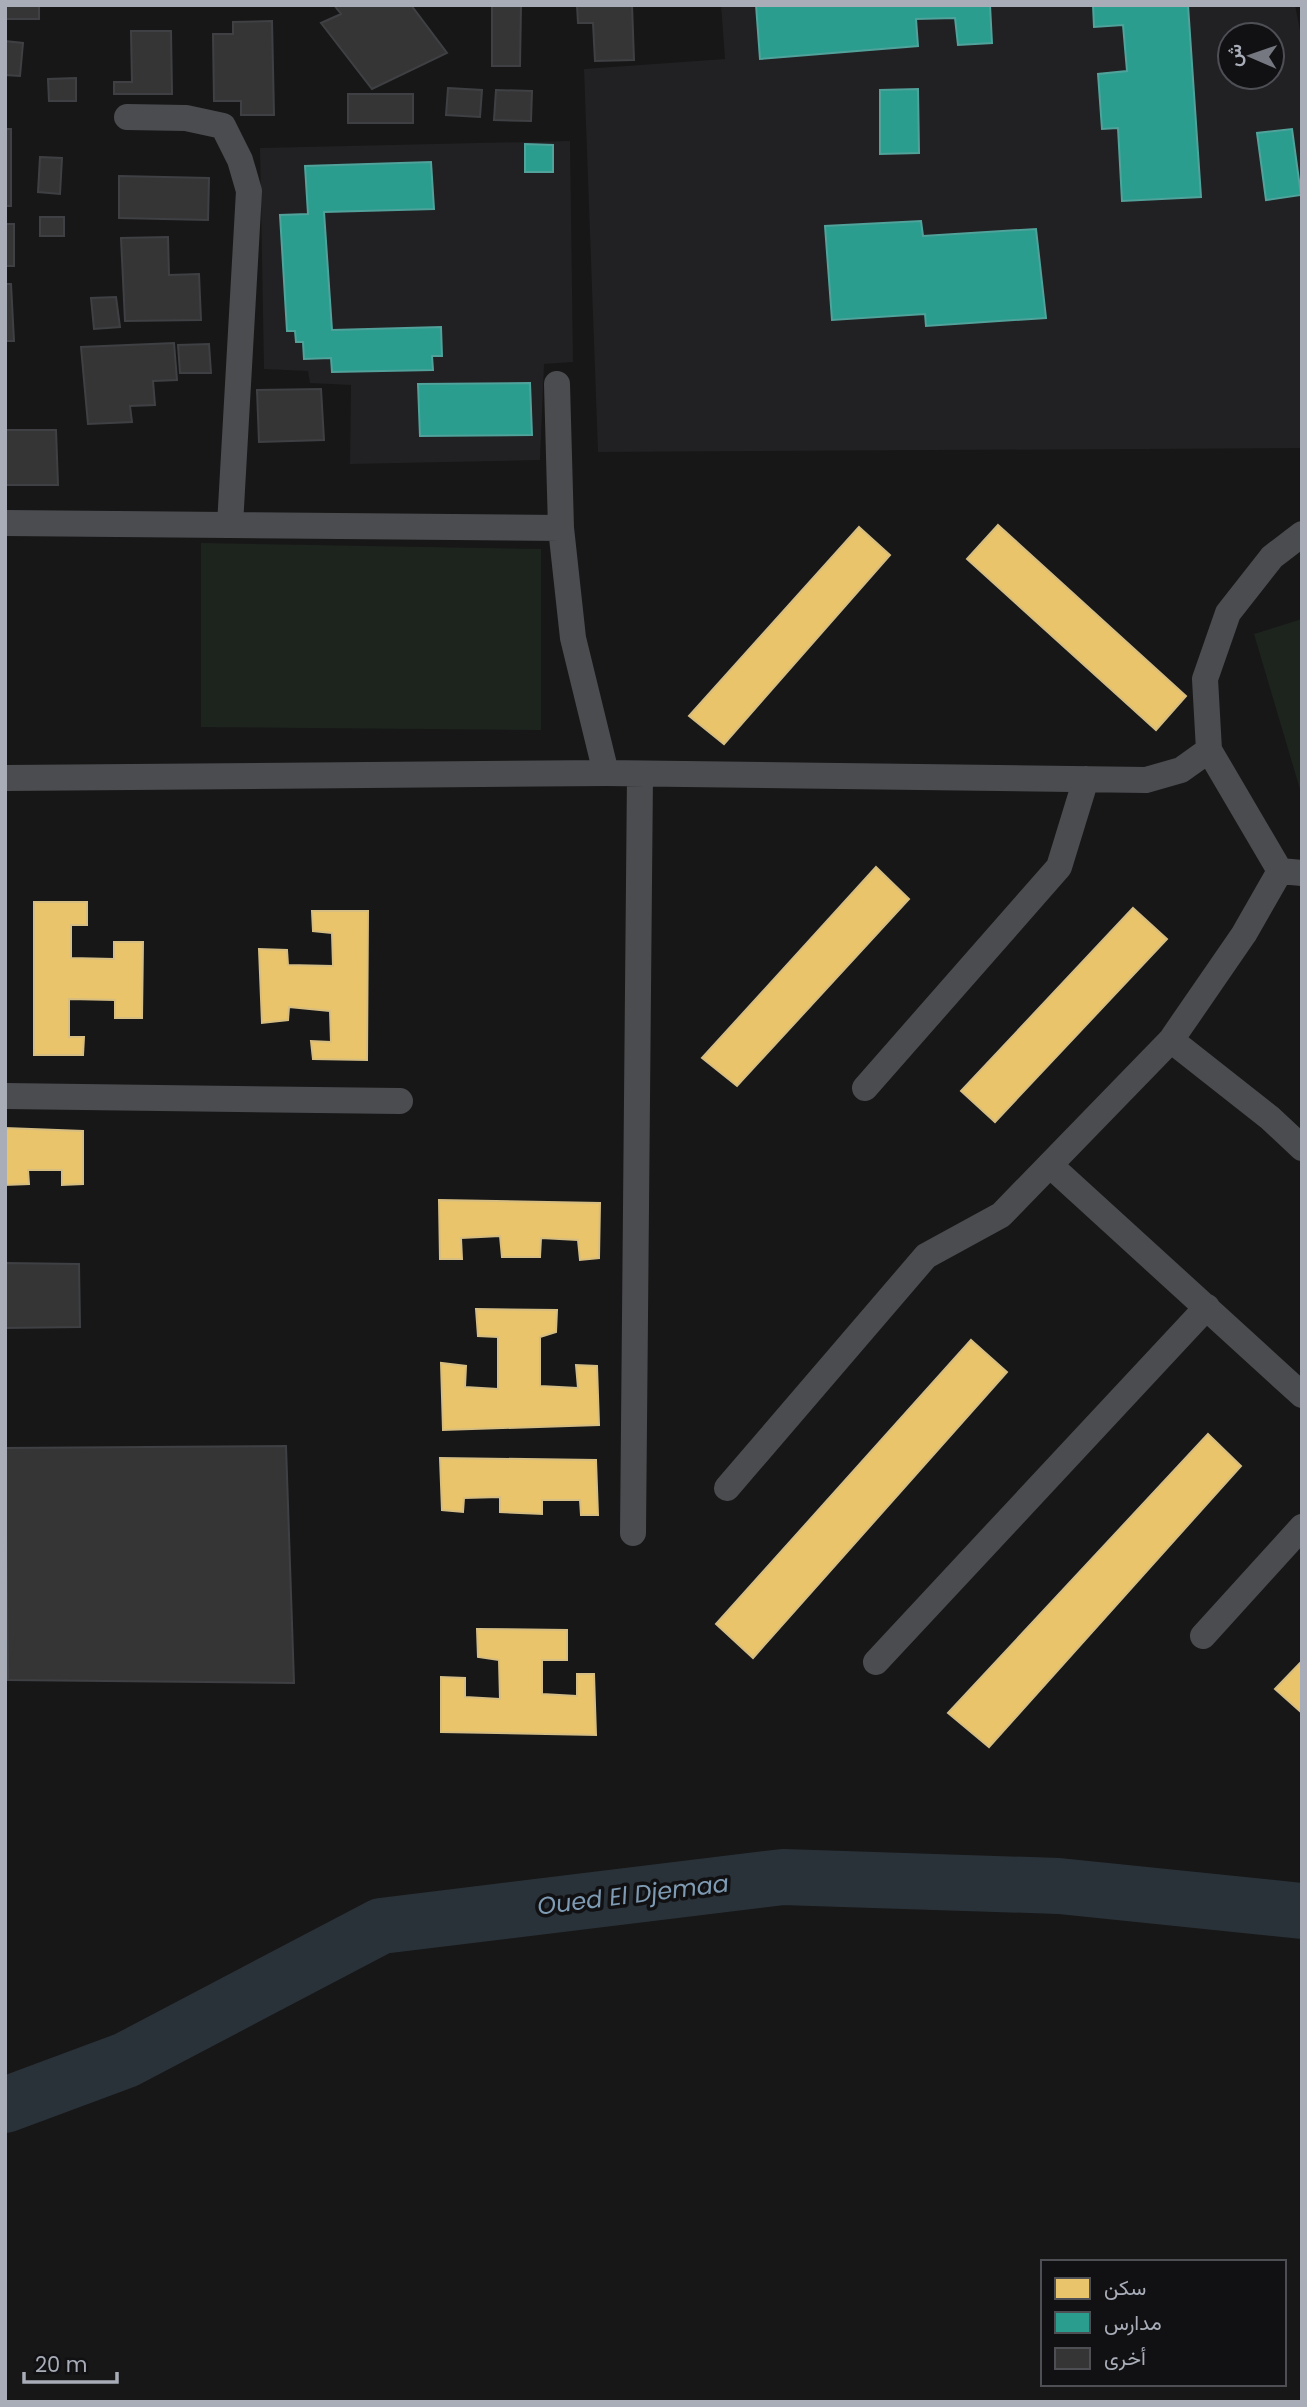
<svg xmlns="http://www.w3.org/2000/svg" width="1307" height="2407" viewBox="0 0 1307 2407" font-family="Poppins,Vazirmatn,sans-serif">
	<rect width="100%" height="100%" fill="#171717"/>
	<path fill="#212123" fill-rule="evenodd" d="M 721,5 L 1295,5 L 1302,40 L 1302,448 L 598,452 L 584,69 L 725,59 ZM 1230,35 L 1272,35 L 1272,77 L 1230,77 Z
		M 570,141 L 573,362 L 544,364 L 540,460 L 350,464 L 351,385 L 310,383 L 308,371 L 264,369 L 260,148 Z"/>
	<path fill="#1d241e" d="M 201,543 L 541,549 L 541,730 L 201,727 Z
		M 1302,619 L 1302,796 L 1254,634 Z"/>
	<path fill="#e9c46a" stroke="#d6bd81" stroke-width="2" d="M 998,525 L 1186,696 L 1156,730 L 967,559 Z
		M 859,527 L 890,555 L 724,744 L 689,716 Z
		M 876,867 L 909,899 L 737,1086 L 702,1058 Z
		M 34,902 L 87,902 L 87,925 L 71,925 L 71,958 L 114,959 L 114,942 L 143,942 L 142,1018 L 115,1018 L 115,1000 L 69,999 L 69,1037 L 84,1037 L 83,1055 L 34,1055 Z
		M 1133,908 L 1167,939 L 995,1122 L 961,1091 Z
		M 312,911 L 368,911 L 367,1060 L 313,1059 L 311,1041 L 331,1042 L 330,1011 L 289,1007 L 288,1020 L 262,1023 L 259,949 L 287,950 L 288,965 L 333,966 L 332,933 L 313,931 Z
		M 5,1128 L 83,1131 L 83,1184 L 62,1185 L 62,1170 L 28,1170 L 29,1184 L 5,1185 Z
		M 439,1200 L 600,1203 L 599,1258 L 580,1260 L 578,1240 L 541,1238 L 540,1257 L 502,1257 L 500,1236 L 461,1238 L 462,1259 L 440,1259 Z
		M 476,1309 L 557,1310 L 556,1332 L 540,1337 L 540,1386 L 578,1388 L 576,1365 L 597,1366 L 599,1425 L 443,1430 L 441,1363 L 466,1366 L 465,1387 L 498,1389 L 498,1337 L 478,1336 Z
		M 971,1340 L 1007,1372 L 753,1658 L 716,1624 Z
		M 1208,1434 L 1241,1466 L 989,1747 L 948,1713 Z
		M 440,1458 L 596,1460 L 598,1515 L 581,1515 L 580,1500 L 542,1500 L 542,1514 L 500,1512 L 500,1497 L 464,1498 L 463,1512 L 442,1510 Z
		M 477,1629 L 567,1630 L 567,1660 L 542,1660 L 542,1694 L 577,1696 L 577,1674 L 594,1674 L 596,1735 L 441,1732 L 441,1677 L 465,1678 L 465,1697 L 500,1699 L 499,1660 L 478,1657 Z
		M 1302,1661 L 1302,1713 L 1275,1689 Z"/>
	<path fill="#2a9d8f" stroke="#50a29b" stroke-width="2" d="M 756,5 L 990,5 L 992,43 L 958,45 L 955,18 L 916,19 L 918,46 L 760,59 Z
		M 1093,5 L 1188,5 L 1201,197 L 1122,201 L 1118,128 L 1102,129 L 1098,74 L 1127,71 L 1123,25 L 1094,27 Z
		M 918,89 L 919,153 L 880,154 L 880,90 Z
		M 1292,129 L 1301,195 L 1266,200 L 1257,133 Z
		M 525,144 L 553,145 L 553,172 L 525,172 Z
		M 431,162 L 434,209 L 324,212 L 332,330 L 441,327 L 442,356 L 432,356 L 433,370 L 332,372 L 331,358 L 304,359 L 303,342 L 296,342 L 295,331 L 287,331 L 280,215 L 308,214 L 305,166 Z
		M 921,221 L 923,236 L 1036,229 L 1046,318 L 926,326 L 925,314 L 832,320 L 825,226 Z
		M 530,383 L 532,435 L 420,436 L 418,384 Z"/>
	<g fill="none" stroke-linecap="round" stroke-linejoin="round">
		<path stroke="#2a3239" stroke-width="56" d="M 5,2105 L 126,2060 L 381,1926 L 783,1877 L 1059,1886 L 1302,1911"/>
	</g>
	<path fill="#353536" stroke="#3f4043" stroke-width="2" d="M 5,5 L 39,5 L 39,19 L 5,19 Z
		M 334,5 L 411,5 L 447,53 L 372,89 L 321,23 L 341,14 Z
		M 492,5 L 521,5 L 520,66 L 492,66 Z
		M 577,5 L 632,5 L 634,60 L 595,61 L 593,23 L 578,23 Z
		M 272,21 L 274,115 L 241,115 L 241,101 L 214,101 L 213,34 L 233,34 L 233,22 Z
		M 131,31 L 171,31 L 172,94 L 114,94 L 114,82 L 132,82 Z
		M 5,41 L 23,43 L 20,76 L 5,75 Z
		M 76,78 L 76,101 L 49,101 L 48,79 Z
		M 448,88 L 482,90 L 480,117 L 446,115 Z
		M 496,90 L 532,91 L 531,121 L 494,120 Z
		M 348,94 L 413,94 L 413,123 L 348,123 Z
		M 5,129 L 11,129 L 11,206 L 5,206 Z
		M 40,157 L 62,158 L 60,194 L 38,192 Z
		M 119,176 L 209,178 L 208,220 L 119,218 Z
		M 40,217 L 64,217 L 64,236 L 40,236 Z
		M 5,224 L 14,224 L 14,266 L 5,266 Z
		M 168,237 L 169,275 L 199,274 L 201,320 L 125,321 L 121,238 Z
		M 5,284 L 11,284 L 14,341 L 5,341 Z
		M 116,297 L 120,327 L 94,329 L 91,298 Z
		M 174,343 L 177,380 L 153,381 L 155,405 L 130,406 L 132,422 L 88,424 L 81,347 Z
		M 209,344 L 211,373 L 180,373 L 178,345 Z
		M 321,389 L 324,440 L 259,442 L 257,390 Z
		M 5,430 L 56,430 L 58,485 L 5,485 Z
		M 5,1263 L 79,1264 L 80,1327 L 5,1328 Z
		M 286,1446 L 294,1683 L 8,1680 L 5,1448 Z"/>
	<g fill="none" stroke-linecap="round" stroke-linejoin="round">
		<path stroke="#4b4c50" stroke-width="26" d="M 127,117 L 186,118 L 223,126 L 240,160 L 249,191 L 230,525
			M 557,384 L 561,528 L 573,638 L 606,773
			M 5,523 L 561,528
			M 1302,534 L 1272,557 L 1228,613 L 1205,679 L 1209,750 L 1280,871 L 1302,873
			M 5,778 L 606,773 L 1146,780 L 1181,770 L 1209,750
			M 1171,1040 L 1270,1118 L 1302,1148
			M 865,1088 L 1059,867 L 1086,779
			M 5,1096 L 400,1101
			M 1051,1166 L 1302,1395
			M 727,1488 L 926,1256 L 1001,1215 L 1171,1040 L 1244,934 L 1280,871
			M 633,1533 L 640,774
			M 1203,1636 L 1302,1527
			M 876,1662 L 1207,1307"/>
	</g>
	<g text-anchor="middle" stroke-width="7" stroke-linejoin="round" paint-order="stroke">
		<g font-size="24" font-style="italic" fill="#7f9bb3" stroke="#111113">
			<text transform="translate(633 1895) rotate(-7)" y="8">Oued El Djemaa</text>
		</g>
	</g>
	<rect width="1307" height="2407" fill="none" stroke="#a8adb8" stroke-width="14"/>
	<rect x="1041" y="2260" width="245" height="126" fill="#111113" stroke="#4d4f55" stroke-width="2"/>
	<rect x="1055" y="2278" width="35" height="21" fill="#e9c46a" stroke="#4d4f55" stroke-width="2"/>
	<text x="1104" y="2295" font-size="21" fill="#a8adb8">سكن</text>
	<rect x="1055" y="2312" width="35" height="21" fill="#2a9d8f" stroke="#4d4f55" stroke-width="2"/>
	<text x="1104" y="2330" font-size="21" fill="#a8adb8">مدارس</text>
	<rect x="1055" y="2348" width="35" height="21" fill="#353536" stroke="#4d4f55" stroke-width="2"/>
	<text x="1104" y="2365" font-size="21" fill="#a8adb8">أخرى</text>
	<g transform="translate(1251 56) rotate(272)"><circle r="33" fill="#111113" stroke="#4d4f55" stroke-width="2"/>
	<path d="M0-5L12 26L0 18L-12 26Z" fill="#757880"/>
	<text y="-10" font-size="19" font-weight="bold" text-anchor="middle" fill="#a8adb8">ش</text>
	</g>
	<path d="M24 2372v10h93v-10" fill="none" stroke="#a8adb8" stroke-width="3.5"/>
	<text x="35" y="2372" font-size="21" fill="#a8adb8" stroke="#111113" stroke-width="5" paint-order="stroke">20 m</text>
</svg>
